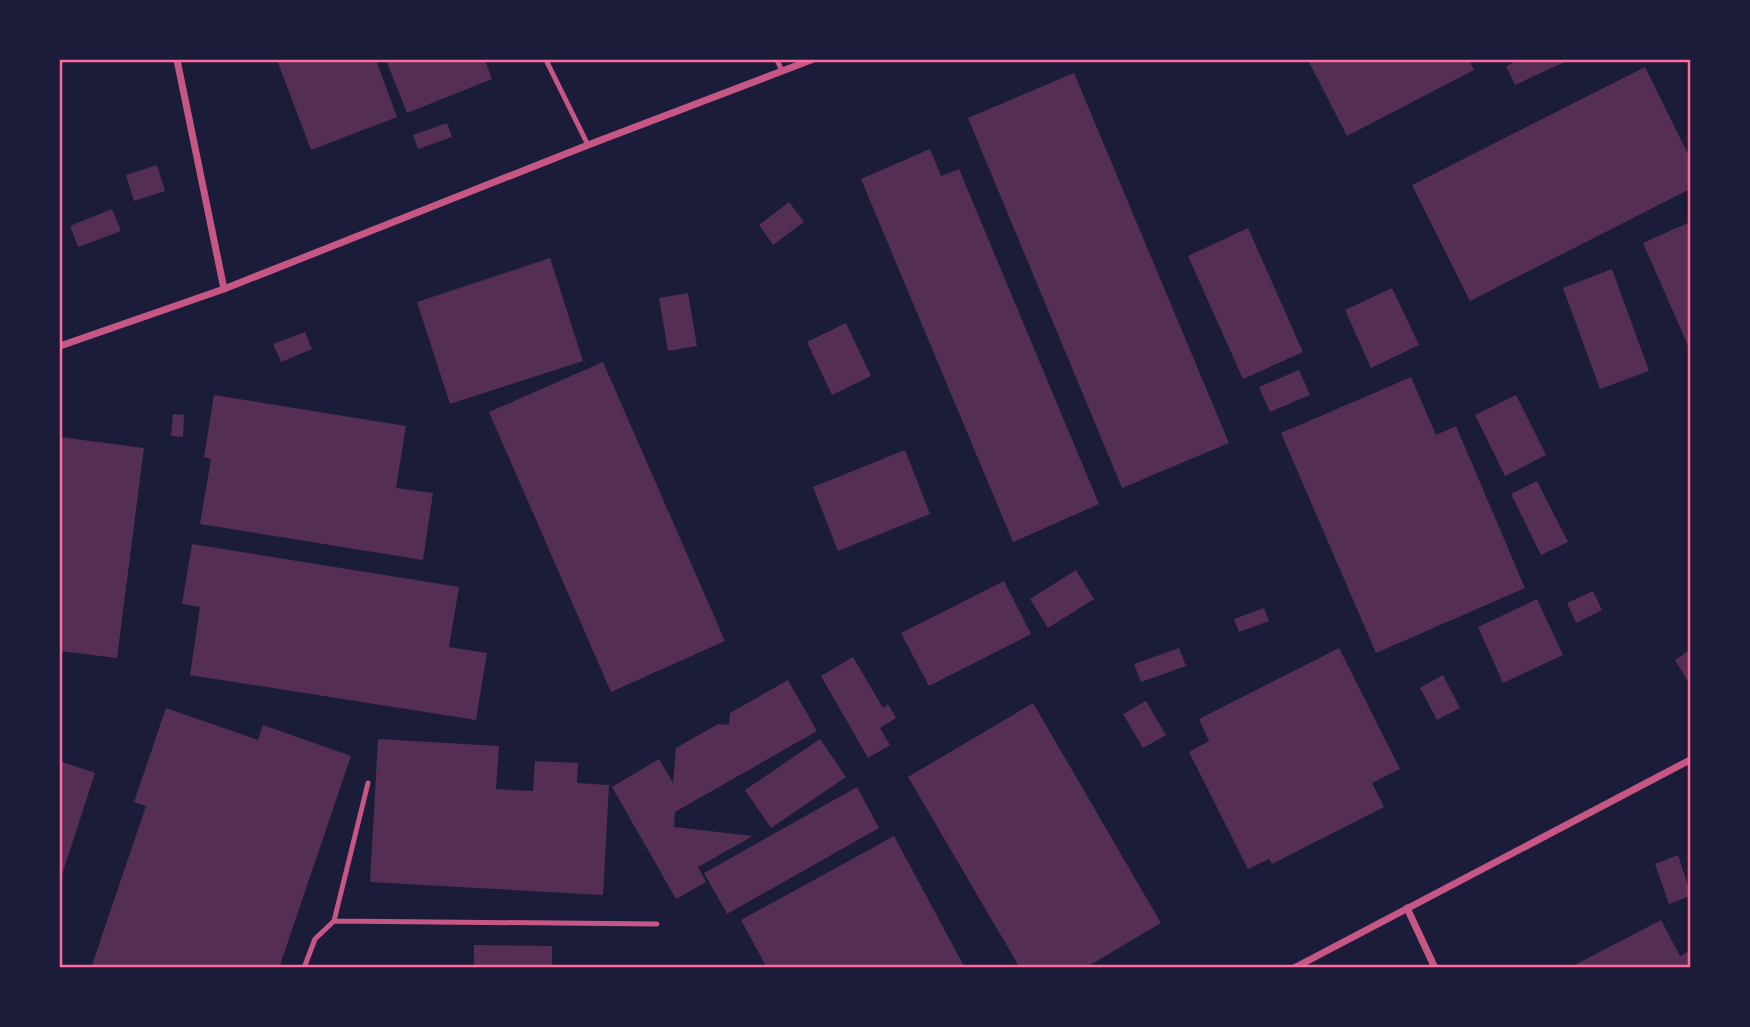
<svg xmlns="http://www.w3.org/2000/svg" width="1750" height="1027" viewBox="0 0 1750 1027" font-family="Lora,serif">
	<rect width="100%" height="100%" fill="#1b1b3a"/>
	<path fill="#542f53" d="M 277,60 L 376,60 L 397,117 L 311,150 Z
		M 386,60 L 485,60 L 492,79 L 407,113 Z
		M 1308,60 L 1469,60 L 1474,70 L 1347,136 Z
		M 1519,60 L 1569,60 L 1515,85 L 1506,66 Z
		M 1645,67 L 1690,158 L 1690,189 L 1470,301 L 1412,185 Z
		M 1074,73 L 1229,443 L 1122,488 L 968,118 Z
		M 447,123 L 452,137 L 418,149 L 413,135 Z
		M 930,149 L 941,176 L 959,169 L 1099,504 L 1013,542 L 861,179 Z
		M 157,165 L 165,191 L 134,201 L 126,175 Z
		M 789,202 L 804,222 L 773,245 L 759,225 Z
		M 112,209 L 121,231 L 78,247 L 70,226 Z
		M 1690,222 L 1690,350 L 1643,243 Z
		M 1248,228 L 1303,352 L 1243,379 L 1188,256 Z
		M 550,258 L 583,361 L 450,404 L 417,302 Z
		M 1612,269 L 1649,371 L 1600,389 L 1563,288 Z
		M 1392,288 L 1419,345 L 1371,368 L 1345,310 Z
		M 688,293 L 697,346 L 668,351 L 659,298 Z
		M 846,323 L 871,376 L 832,395 L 807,342 Z
		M 305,332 L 312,349 L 281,362 L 273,344 Z
		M 603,362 L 725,641 L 611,692 L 489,412 Z
		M 1299,370 L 1310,395 L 1270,412 L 1259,387 Z
		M 1411,377 L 1436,435 L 1456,426 L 1525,588 L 1376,653 L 1281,433 Z
		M 214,395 L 406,426 L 396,488 L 433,493 L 423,560 L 200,524 L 211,459 L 204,457 Z
		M 1516,395 L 1546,455 L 1505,476 L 1475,415 Z
		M 173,414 L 184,415 L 183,437 L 171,436 Z
		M 60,437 L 144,448 L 117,658 L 60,651 Z
		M 905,450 L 930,514 L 838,551 L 813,487 Z
		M 1537,481 L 1568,542 L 1541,555 L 1511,494 Z
		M 192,544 L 459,587 L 449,647 L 487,653 L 476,720 L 190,675 L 200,607 L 182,604 Z
		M 1076,570 L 1094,599 L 1048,628 L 1030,599 Z
		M 1004,581 L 1031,634 L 929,686 L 901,633 Z
		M 1593,591 L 1602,610 L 1576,623 L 1567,603 Z
		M 1537,599 L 1563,655 L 1503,683 L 1478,627 Z
		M 1264,608 L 1269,621 L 1239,632 L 1234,619 Z
		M 1179,648 L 1186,666 L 1141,682 L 1134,664 Z
		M 1339,648 L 1400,769 L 1372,783 L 1384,807 L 1272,864 L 1269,859 L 1248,869 L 1189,752 L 1209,741 L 1199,719 Z
		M 1690,650 L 1690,677 L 1687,680 L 1675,660 Z
		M 853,657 L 883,708 L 888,704 L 896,718 L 880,728 L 890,745 L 868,758 L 821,676 Z
		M 1443,675 L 1460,708 L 1437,720 L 1420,688 Z
		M 788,680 L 817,731 L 675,812 L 674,827 L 753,836 L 698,867 L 706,882 L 676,899 L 612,787 L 659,759 L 673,783 L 676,748 L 718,724 L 729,725 L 730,713 Z
		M 1146,701 L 1166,735 L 1143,748 L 1123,714 Z
		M 1033,703 L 1161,923 L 1085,968 L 1020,968 L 908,777 Z
		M 166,708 L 258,740 L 263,725 L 351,756 L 279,968 L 91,968 L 146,806 L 134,802 Z
		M 378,739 L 499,746 L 496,789 L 533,791 L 535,761 L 578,763 L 577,783 L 609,785 L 603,895 L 370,882 Z
		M 820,739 L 846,777 L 771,828 L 745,790 Z
		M 60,761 L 95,773 L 60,881 Z
		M 857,787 L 879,828 L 727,914 L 704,873 Z
		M 894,836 L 965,968 L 767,968 L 741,920 Z
		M 1678,855 L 1690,892 L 1690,896 L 1669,904 L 1655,864 Z
		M 1661,920 L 1680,956 L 1690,951 L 1690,968 L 1569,968 Z
		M 474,945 L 552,946 L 552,968 L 474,968 Z"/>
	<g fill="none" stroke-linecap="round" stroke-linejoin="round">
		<path stroke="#c65784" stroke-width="5" d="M 546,60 L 588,145
			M 777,60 L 782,71
			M 334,921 L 368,783
			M 304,968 L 315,939 L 334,921 L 657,924"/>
		<path stroke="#c65784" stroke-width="7" d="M 177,60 L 224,289
			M 60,346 L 224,289 L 588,145 L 811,60
			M 1407,908 L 1435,968
			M 1294,968 L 1690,760"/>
	</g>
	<rect width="1750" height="1027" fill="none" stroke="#1b1b3a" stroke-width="122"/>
	<rect x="61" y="61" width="1628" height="905" fill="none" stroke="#ff6b9d" stroke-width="2.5"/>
</svg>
